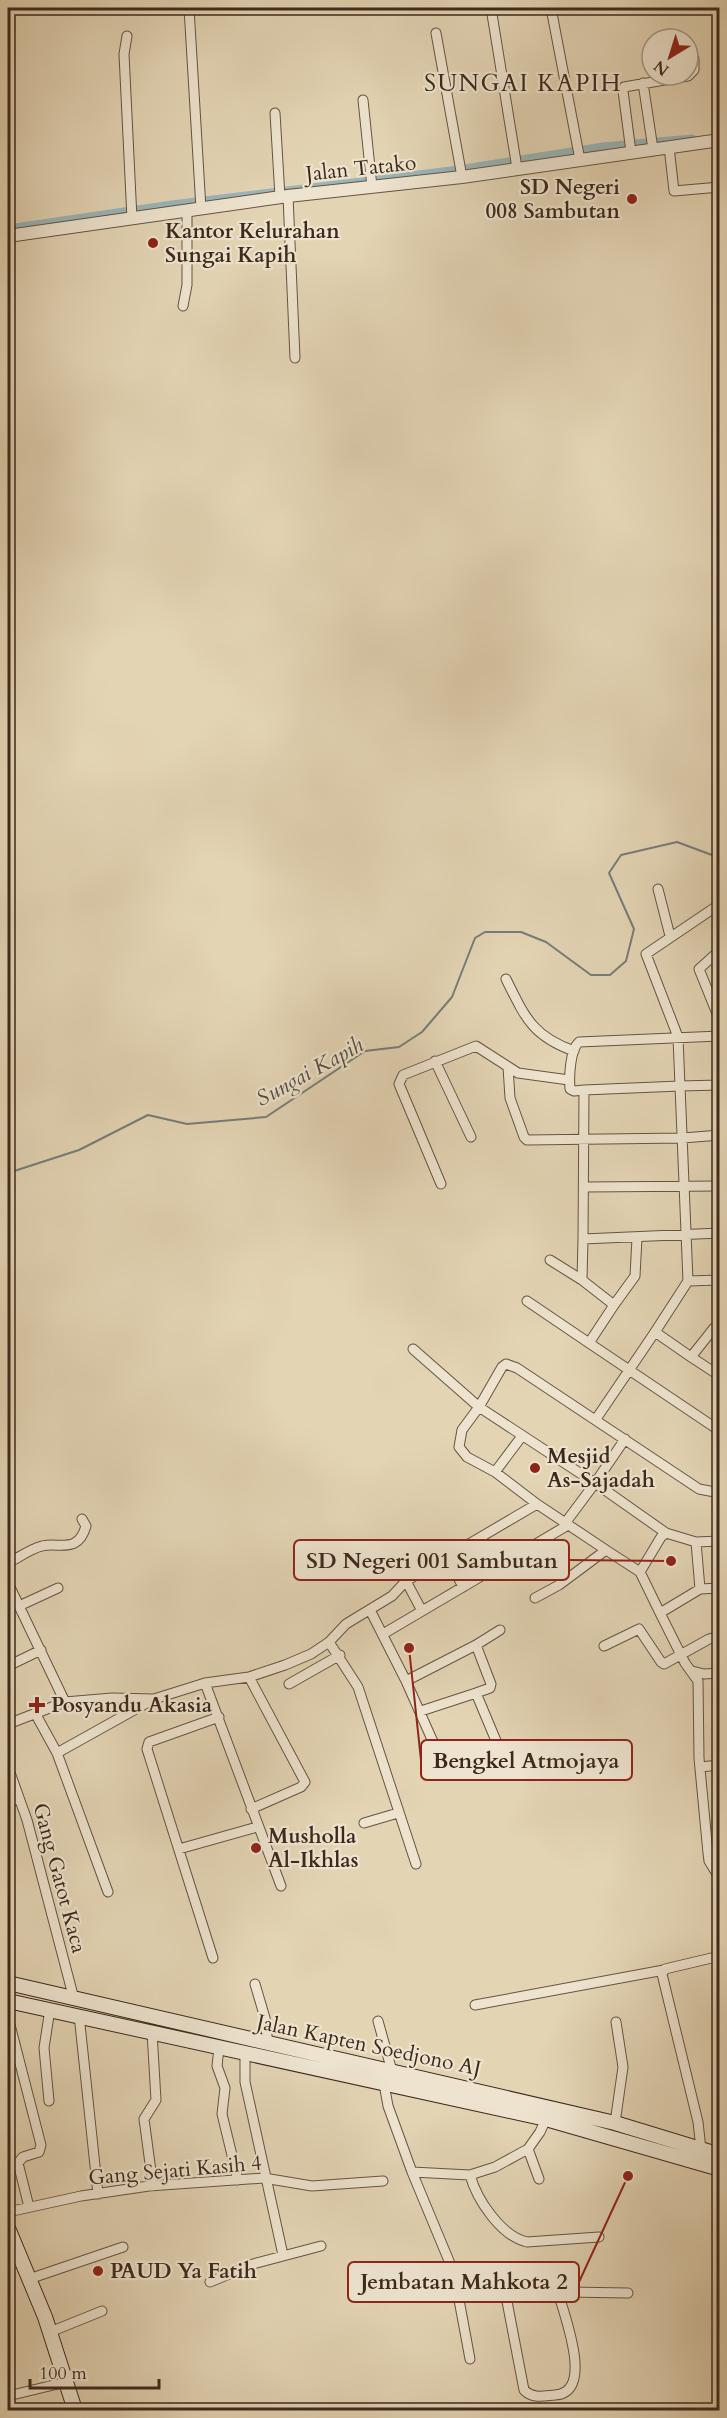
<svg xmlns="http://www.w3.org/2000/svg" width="727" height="2418" viewBox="0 0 727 2418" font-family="Cardo,serif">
	<rect width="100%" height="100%" fill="#e3d4b4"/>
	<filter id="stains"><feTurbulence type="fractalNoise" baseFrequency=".00333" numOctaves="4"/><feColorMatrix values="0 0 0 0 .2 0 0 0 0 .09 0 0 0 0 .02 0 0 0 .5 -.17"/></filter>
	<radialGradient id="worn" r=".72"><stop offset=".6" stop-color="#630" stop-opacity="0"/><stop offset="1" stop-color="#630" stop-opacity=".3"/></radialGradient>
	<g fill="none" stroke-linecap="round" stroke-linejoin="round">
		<path stroke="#757d7a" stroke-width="2" d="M 8,1173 L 79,1150 L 148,1115 L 187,1124 L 266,1117 L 365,1051 L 399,1047 L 422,1032 L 452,997 L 475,938 L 485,932 L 521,932 L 546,942 L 591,975 L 610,975 L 626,961 L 634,929 L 609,873 L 621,855 L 677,842 L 720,858"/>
		<path stroke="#9ab5b9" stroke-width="9" d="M 8,229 L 172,205 L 451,171 L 603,147 L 692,139"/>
		<defs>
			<path id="minor" d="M 189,8 L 201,209
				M 491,8 L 517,168
				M 551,8 L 580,160
				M 436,33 L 462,177
				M 127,36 L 124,54 L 132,219
				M 643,83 L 653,149
				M 363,100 L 372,187
				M 275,113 L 280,197
				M 669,147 L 674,191 L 720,187
				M 631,152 L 623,91 L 624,87 L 688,76 L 694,70 L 694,59
				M 288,196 L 295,358
				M 183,306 L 187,285 L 187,211
				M 658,889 L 670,936
				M 720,950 L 699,969 L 720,1021
				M 506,979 C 525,1017 532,1036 574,1051
				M 435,1061 L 471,1137
				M 508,1067 L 510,1098 L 524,1137 L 527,1140 L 683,1138 L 720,1135
				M 720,1085 L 680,1086 L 688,1281 L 720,1280
				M 584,1090 L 574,1091 L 570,1089 C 569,1076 570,1050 579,1042 L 720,1036
				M 441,1184 L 399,1084 L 403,1075 L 476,1046 L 518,1073 L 569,1080
				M 584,1187 L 720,1186
				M 637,1238 L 635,1276 L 614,1305 L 582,1280 L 583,1239 L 720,1233
				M 583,1239 L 584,1090 L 680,1086 L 678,1037 L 646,954 L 720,904
				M 550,1260 L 582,1280
				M 688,1281 L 655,1332 L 691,1357 L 714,1328 L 720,1327
				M 527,1301 L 589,1343
				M 614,1305 L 589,1343 L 720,1431
				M 413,1349 L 479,1407 L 595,1483 L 566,1522
				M 691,1357 L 720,1376
				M 596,1419 L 655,1332
				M 625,1439 L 595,1483 L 666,1533 L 696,1542 L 720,1541
				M 495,1472 L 522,1436
				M 606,1550 L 640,1572 L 661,1537 L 666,1533
				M 447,1556 L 463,1587
				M 8,1563 C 18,1558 30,1549 42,1546 C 60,1542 78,1554 86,1526 L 82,1519
				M 640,1572 L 660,1613 L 700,1589 L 696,1542
				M 406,1581 L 422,1611
				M 8,1583 L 65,1702
				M 700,1589 L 720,1588
				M 535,1598 L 559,1585 L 606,1550 L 537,1504
				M 19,1606 L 58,1588
				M 370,1610 L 406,1681 L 438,1753
				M 660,1613 L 685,1663 L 698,1681 L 699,1758 L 708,1853 L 709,1861 L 720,1879
				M 383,1634 L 568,1525
				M 329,1642 L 358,1687 L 416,1864
				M 476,1645 L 500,1630
				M 604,1646 L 639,1629 L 661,1662 L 664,1664 L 709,1639 L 720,1636
				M 8,1666 L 41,1650
				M 692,1671 L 704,1674 L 720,1673
				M 249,1677 L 305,1782 L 301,1787 L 251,1809
				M 406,1681 L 476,1645 L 491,1684 L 490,1688 L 476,1693
				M 205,1683 L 281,1886
				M 289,1684 L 340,1655
				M 421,1711 L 476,1693 L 502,1755
				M 35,1713 L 57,1753 L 108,1892
				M 8,1724 L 65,1702 L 112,1698 L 154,1699 L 205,1683 L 249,1677 L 285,1665 L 311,1654 L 329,1642 L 346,1624 L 392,1596 L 406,1581 L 537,1504 L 495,1472 L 467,1457 L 459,1447 L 462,1430 L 479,1407 L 502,1367 L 506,1364 L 517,1368 L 699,1489 L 720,1493
				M 57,1753 L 152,1700
				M 8,1767 L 27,1820 L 74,1999
				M 700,1767 L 720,1765
				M 8,1803 L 19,1798
				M 364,1823 L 398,1813
				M 179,1849 L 257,1827
				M 213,1958 L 147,1749 L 149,1742 L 219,1717
				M 255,1984 L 265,2018 L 268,2045
				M 475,2005 L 664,1970
				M 79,2015 L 98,2194
				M 8,2017 L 41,2145 L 39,2152 L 23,2157 L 18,2163 L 29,2207
				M 378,2021 L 392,2071
				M 152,2032 L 156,2100 L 144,2119 L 153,2186
				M 219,2048 L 217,2066 L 225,2088 L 222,2114 L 238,2180
				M 245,2053 L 245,2082 L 283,2255
				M 384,2084 L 388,2106 L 412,2172 L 454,2273 L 470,2359
				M 49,2101 L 44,2048 L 50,2009
				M 615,2123 L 623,2067 L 616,2022
				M 528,2149 L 539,2179
				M 701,2149 L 698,2122 L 662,1974 L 665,1969 L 720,1956
				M 412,2172 L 470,2175 L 495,2167 L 528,2149 L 540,2132 L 546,2119
				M 470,2175 C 477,2200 501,2236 527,2242 L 599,2237
				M 8,2212 L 81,2196 L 149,2186 L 264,2178 L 312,2186 L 383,2181
				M 29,2279 L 123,2247
				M 210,2282 L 253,2264 L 321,2246
				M 505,2291 L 524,2390 C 533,2399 543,2396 555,2395 C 595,2393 564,2315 558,2292
				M 458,2293 L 505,2291 L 628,2293
				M 50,2332 L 102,2311
				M 8,2386 L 8,2381
				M 8,2396 L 66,2382"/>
			<path id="tertiary" d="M 8,236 L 288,196 L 462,177 L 720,140"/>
			<path id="secondary" d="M 8,1983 L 615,2123 L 720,2155
				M 8,2001 L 546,2119 L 720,2169
				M 8,2228 L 45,2317 L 75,2410"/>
		</defs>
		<use href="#minor" stroke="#665442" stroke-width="11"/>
		<use href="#tertiary" stroke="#665442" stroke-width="14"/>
		<use href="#secondary" stroke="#3d291c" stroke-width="16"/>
		<use href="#minor" stroke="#ede3ce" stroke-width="9"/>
		<use href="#tertiary" stroke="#ede3ce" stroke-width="12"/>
		<use href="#secondary" stroke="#ede3ce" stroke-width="14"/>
	</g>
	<g fill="#8f2418" stroke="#ede3ce" stroke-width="2">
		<circle cx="632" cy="199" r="6"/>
		<circle cx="153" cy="243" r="6"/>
		<circle cx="535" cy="1468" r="6"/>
		<path d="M34 1696h6v6h6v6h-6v6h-6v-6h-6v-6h6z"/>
		<circle cx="256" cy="1848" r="6"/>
		<circle cx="98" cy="2271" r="6"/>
	</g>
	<g text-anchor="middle" stroke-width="4.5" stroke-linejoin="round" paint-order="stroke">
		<g font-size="21" fill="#3d291c" stroke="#ede3ce">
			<text transform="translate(361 168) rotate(-6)" y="7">Jalan Tatako</text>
			<text transform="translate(60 1878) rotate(75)" y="7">Gang Gatot Kaca</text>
			<text transform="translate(369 2045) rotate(12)" y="7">Jalan Kapten Soedjono AJ</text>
			<text transform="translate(175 2170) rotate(-5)" y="7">Gang Sejati Kasih 4</text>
		</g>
		<g font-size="21" font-weight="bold" fill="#3d291c" stroke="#ede3ce" text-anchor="start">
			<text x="620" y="194" text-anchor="end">SD Negeri<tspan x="620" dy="24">008 Sambutan</tspan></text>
			<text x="165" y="238">Kantor Kelurahan<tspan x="165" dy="24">Sungai Kapih</tspan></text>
			<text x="547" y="1463">Mesjid<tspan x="547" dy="24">As-Sajadah</tspan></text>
			<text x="51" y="1712">Posyandu Akasia</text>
			<text x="268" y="1843">Musholla<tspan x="268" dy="24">Al-Ikhlas</tspan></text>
			<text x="110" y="2278">PAUD Ya Fatih</text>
		</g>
		<g font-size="22" font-style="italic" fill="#544c43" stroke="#ede3ce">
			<text transform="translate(309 1071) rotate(-29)" y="8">Sungai Kapih</text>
		</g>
		<g font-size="24" letter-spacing="1.5" fill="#3d291c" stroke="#ede3ce">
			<text x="523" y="91">SUNGAI KAPIH</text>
		</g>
	</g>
	<path fill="none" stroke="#8f2418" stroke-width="2" d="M671 1561L569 1560M409 1648L421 1760M628 2176L579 2282"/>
	<g fill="#8f2418" stroke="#ede3ce" stroke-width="2">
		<circle cx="671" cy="1561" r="6"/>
		<circle cx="409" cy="1648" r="6"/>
		<circle cx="628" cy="2176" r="6"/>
	</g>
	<g fill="#ede3ce" stroke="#8f2418" stroke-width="2">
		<rect x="294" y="1540" width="275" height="40" rx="6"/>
		<rect x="421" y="1740" width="211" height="40" rx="6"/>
		<rect x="348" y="2262" width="231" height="40" rx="6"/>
	</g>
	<g font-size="22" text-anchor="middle" font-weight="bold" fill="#3d291c">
		<text x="432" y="1568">SD Negeri 001 Sambutan</text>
		<text x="526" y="1768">Bengkel Atmojaya</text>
		<text x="464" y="2289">Jembatan Mahkota 2</text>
	</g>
	<rect width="727" height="2418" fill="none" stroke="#e3d4b4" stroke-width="30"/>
	<rect x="9" y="9" width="709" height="2400" fill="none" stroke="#3d291c" stroke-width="3"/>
	<rect x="15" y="15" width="697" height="2388" fill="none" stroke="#3d291c" stroke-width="1.5"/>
	<g transform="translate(670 57) rotate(218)"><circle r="28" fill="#ede3ce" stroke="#a79987" stroke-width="1.5"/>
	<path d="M0-4.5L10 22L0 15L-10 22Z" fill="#8f2418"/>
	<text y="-9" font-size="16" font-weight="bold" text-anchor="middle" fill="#3d291c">N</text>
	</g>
	<path d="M30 2379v9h129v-9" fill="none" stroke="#3d291c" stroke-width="3"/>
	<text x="39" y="2379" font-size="18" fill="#3d291c" stroke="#ede3ce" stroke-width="4.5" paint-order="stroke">100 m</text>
	<rect width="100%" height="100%" filter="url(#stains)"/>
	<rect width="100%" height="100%" fill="url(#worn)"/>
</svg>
